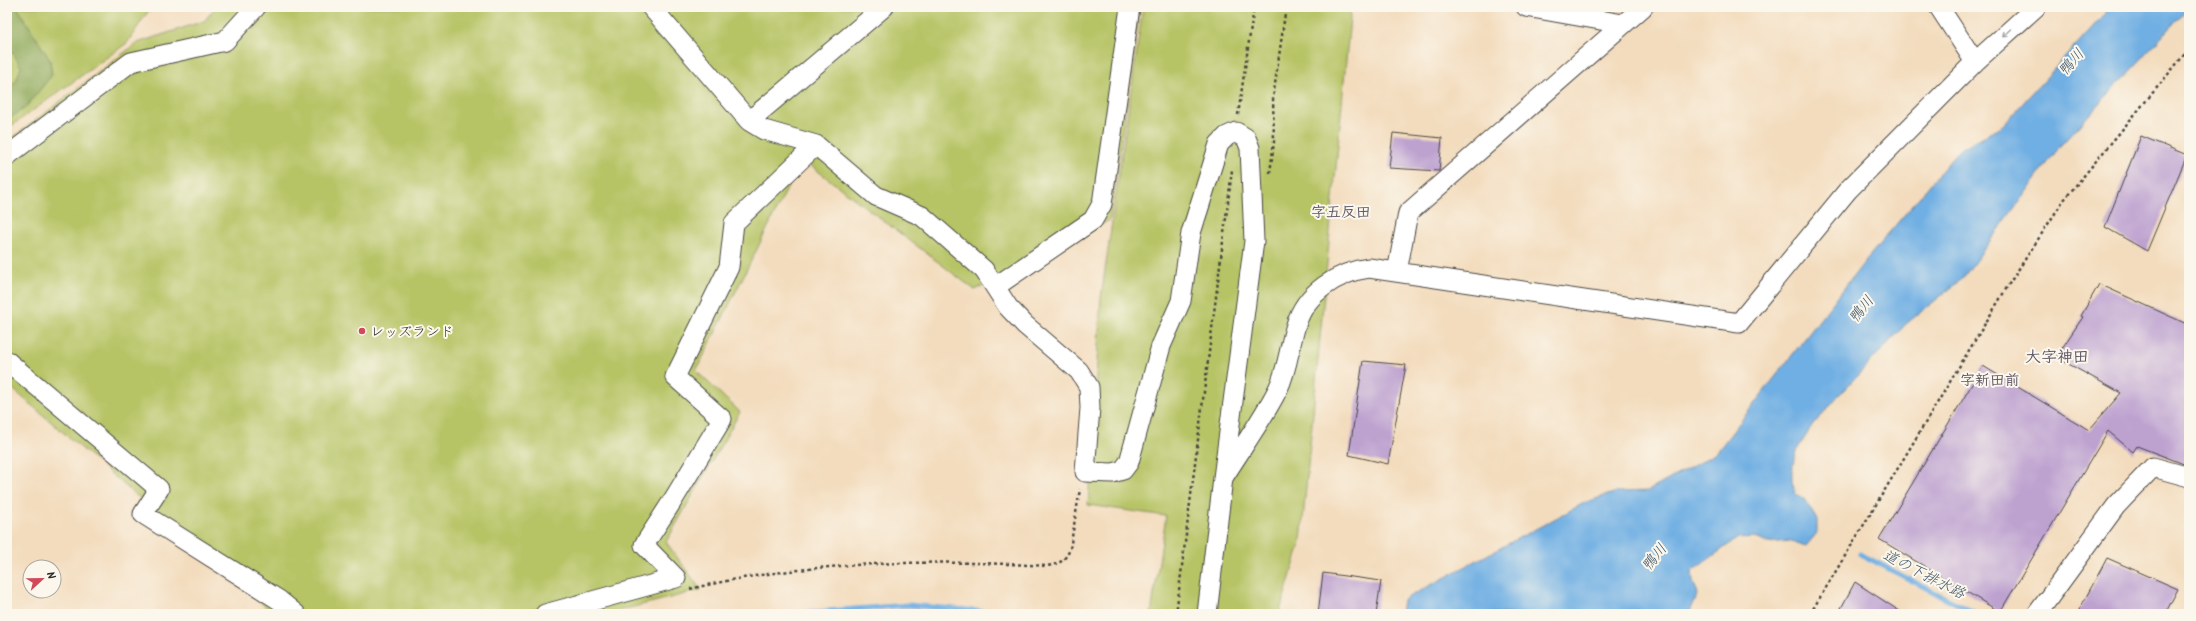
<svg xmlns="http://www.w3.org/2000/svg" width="2196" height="621" viewBox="0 0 2196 621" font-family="Kalam,'Klee One',sans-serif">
	<rect width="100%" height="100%" fill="#fbf7ec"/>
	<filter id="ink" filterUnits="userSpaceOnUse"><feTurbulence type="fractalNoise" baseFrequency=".025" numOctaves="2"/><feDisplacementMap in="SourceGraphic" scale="8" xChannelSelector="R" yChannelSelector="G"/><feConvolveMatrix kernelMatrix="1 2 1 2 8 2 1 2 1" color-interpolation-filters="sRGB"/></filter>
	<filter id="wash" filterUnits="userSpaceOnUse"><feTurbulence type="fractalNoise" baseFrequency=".012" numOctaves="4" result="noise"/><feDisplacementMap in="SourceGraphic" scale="16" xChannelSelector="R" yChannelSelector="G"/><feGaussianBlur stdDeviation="0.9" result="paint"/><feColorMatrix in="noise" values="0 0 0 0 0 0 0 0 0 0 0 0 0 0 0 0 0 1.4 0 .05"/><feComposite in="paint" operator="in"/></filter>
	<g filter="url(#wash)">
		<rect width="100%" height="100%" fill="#f3dcbd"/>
		<path fill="#b7c466" stroke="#717848" d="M 7,7 L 151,7 L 127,43 L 7,129 Z
			M 216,7 L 1140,7 L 1110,220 L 975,290 L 802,159 L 696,371 L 740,412 L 666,542 L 701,590 L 606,614 L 274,614 L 7,384 L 7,142 L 137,43 L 204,21 Z
			M 1143,7 L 1351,7 L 1301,541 L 1279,614 L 1151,614 L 1166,516 L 1088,505 L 1101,298 Z"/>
		<path fill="#91aa5b" stroke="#5e6a43" d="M 7,7 L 17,7 L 19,10 L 50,60 L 52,75 L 25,108 L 7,120 L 7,88 L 16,81 L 21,67 L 7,42 Z"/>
		<path fill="#6fafe3" stroke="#4d6d87" d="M 2111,7 L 2189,8 L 2060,146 L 1962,279 L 1906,324 L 1837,397 L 1813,425 L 1798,448 L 1792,467 L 1792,482 L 1796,494 L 1804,499 L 1817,520 L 1817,533 L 1806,546 L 1790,541 L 1767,543 L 1754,537 L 1738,538 L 1692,571 L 1693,582 L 1698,593 L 1689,614 L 1401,614 L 1403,600 L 1586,502 L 1617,492 L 1648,491 L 1716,453 L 1866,260 L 1960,149 L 2001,127 Z"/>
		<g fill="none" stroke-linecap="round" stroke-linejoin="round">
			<path stroke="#6fafe3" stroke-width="5" d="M 1860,554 L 1977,614
				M 788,614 L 908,605 L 1012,614"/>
		</g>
		<g id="blocks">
			<path fill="#bda2d0" d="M 1393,133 L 1442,138 L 1439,171 L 1389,168 Z
				M 2141,136 L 2187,155 L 2147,251 L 2105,227 Z
				M 2099,284 L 2189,325 L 2189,466 L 2137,446 L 2133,452 L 2108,431 L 2000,612 L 1879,539 L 1983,366 L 2089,430 L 2121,393 L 2056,357 L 2083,317 L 2081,316 Z
				M 1363,361 L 1406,365 L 1388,464 L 1349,455 Z
				M 2107,558 L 2178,589 L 2165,614 L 2077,614 Z
				M 1323,573 L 1381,581 L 1376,614 L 1318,614 Z
				M 1855,582 L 1904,614 L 1838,614 Z"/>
		</g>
	</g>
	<g filter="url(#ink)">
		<use href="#blocks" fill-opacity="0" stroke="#494641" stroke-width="1"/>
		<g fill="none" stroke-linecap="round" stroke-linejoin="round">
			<defs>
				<path id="minor" d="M 651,7 L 749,121 L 884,7
					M 1526,7 L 1623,24
					M 1939,7 L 1975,62
					M 749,121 L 764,130 L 816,145 L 876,196 L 922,216 L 984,270 L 1008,307 L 1025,325 L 1079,371 L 1089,387 L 1090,408 L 1085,472 L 1113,473 L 1123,470 L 1129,462 L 1161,346 L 1181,301 L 1191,233 L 1219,144 L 1227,136 L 1236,132 L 1246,138 L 1250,148 L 1254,241 L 1223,478 C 1241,449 1263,419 1278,389 C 1288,368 1289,347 1296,325 C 1305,293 1338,272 1369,268 L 1739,323 L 1848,190 L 1975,62 L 2036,7
					M 7,156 L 131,62 L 225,41 L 256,7
					M 1397,272 L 1408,213 L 1643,7
					M 995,287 L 1093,220 L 1102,204 L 1130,7
					M 7,361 L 159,489 L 143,514 L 279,600 L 296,614
					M 545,614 L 676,578 L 644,545 L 673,500 L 722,419 L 675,377 L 729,267 L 734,223 L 816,145
					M 1207,614 L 1223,478
					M 2037,614 L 2116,506 L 2153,467 L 2189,477"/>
			</defs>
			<use href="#minor" stroke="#494641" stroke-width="21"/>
			<path stroke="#494641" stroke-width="2.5" stroke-dasharray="3 3" stroke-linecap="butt" d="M 1238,115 L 1254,7
				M 1270,173 L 1274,142 L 1273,98 L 1286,7
				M 690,589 C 805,561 929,559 1047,566 C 1059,564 1065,561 1070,549 L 1080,489
				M 1176,614 L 1232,170
				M 1810,614 L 2009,284 L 2063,201 L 2189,49"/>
			<use href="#minor" stroke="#fff" stroke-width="19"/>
		</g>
		<defs><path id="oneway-shaft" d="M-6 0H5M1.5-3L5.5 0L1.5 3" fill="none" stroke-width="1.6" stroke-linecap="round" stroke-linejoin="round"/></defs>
		<use stroke="#a0a0a0" href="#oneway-shaft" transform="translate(2007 33) rotate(138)"/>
	</g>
	<circle fill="#d1495b" stroke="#fbf7ec" stroke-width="1.5" cx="362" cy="331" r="4"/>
	<g text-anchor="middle" stroke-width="4" stroke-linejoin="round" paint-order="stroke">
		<g font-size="14" fill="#2b2b2b" stroke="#fbf7ec" text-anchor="start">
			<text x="370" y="336">レッズランド</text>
		</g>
		<g font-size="15" font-style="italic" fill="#43596b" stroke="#fbf7ec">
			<text transform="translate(2071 62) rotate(-48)" y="5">鴨川</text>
			<text transform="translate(1861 309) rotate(-51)" y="5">鴨川</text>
			<text transform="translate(1654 557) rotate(-51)" y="5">鴨川</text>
			<text transform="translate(1924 574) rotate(27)" y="5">道の下排水路</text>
		</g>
		<g font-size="15" font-weight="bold" fill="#5e5565" stroke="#fbf7ec">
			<text x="1341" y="217">字五反田</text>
			<text x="1990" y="385">字新田前</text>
		</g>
		<g font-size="16" font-weight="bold" fill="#5e5565" stroke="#fbf7ec">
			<text x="2057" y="362">大字神田</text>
		</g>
	</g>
	<rect width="2196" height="621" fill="none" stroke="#fbf7ec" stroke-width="24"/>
	<g transform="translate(42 579) rotate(68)"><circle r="19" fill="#fbf7ec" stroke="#a8a59f"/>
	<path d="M0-3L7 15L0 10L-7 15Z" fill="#d1495b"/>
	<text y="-6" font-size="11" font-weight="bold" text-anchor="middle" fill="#2b2b2b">N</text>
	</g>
</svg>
